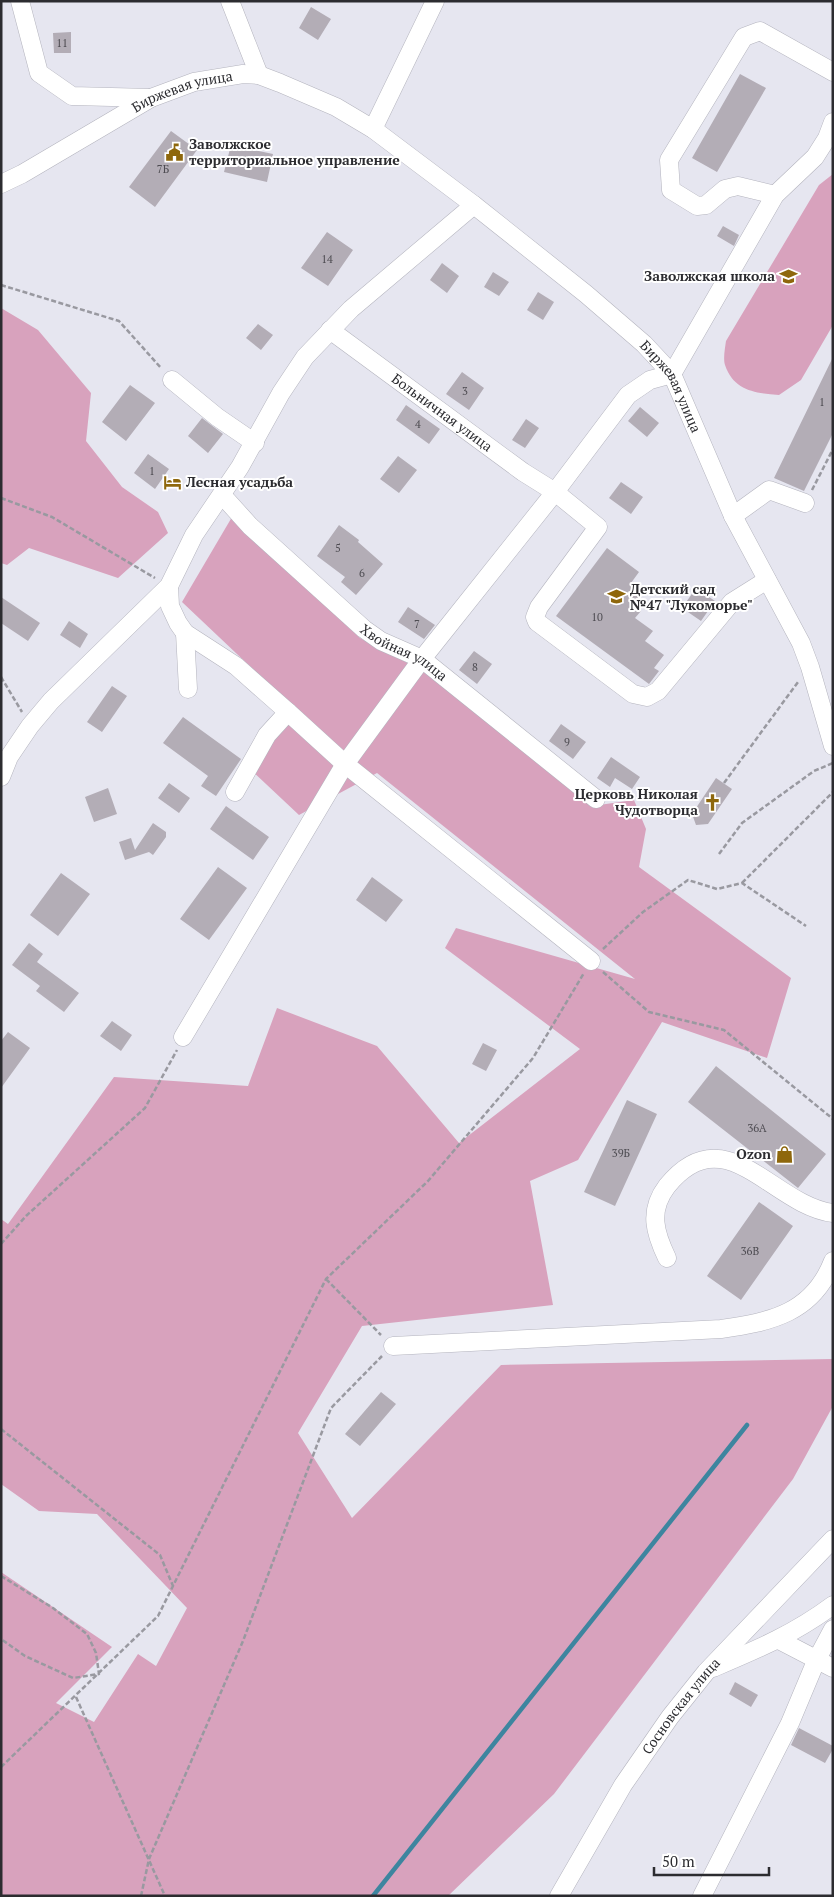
<svg xmlns="http://www.w3.org/2000/svg" width="834" height="1897" viewBox="0 0 834 1897" font-family="'PT Serif',serif">
	<rect width="100%" height="100%" fill="#e6e6f0"/>
	<path fill="#d8a2bd" d="M 833,174 L 833,325 L 801,380 L 779,395 C 755,393 734,391 725,365 C 723,359 725,348 726,341 L 819,185 Z
		M 1,308 L 38,330 L 91,393 L 86,441 L 122,487 L 158,512 L 168,533 L 118,578 L 29,548 L 7,565 L 1,563 Z
		M 232,517 L 360,638 L 442,681 L 592,806 L 634,800 L 646,829 L 639,867 L 791,978 L 767,1058 L 662,1022 L 578,1160 L 530,1181 L 553,1305 L 362,1326 L 298,1433 L 352,1518 L 501,1365 L 833,1359 L 833,1406 L 793,1479 L 554,1794 L 448,1896 L 1,1896 L 1,1572 L 112,1647 L 56,1703 L 94,1722 L 138,1654 L 156,1666 L 187,1608 L 97,1514 L 39,1511 L 1,1484 L 1,1219 L 8,1224 L 114,1077 L 248,1086 L 277,1008 L 377,1046 L 459,1143 L 580,1049 L 445,948 L 456,928 L 635,979 L 377,773 L 299,815 L 249,768 L 294,708 L 182,602 Z"/>
	<g fill="none" stroke-linecap="round" stroke-linejoin="round">
		<path stroke="#3d859f" stroke-width="4.5" d="M 373,1896 L 747,1425"/>
	</g>
	<path fill="#b3adb6" d="M 311,7 L 331,19 L 318,40 L 299,28 Z
		M 71,32 L 71,53 L 54,53 L 53,33 Z
		M 740,74 L 766,88 L 717,172 L 692,158 Z
		M 171,131 L 197,150 L 155,207 L 129,187 Z
		M 231,145 L 273,154 L 267,182 L 224,172 Z
		M 723,226 L 739,235 L 734,246 L 717,236 Z
		M 327,232 L 353,250 L 328,286 L 301,268 Z
		M 442,263 L 459,276 L 447,293 L 430,280 Z
		M 493,272 L 509,282 L 499,296 L 484,287 Z
		M 538,292 L 554,302 L 543,320 L 527,310 Z
		M 258,324 L 273,335 L 261,350 L 246,338 Z
		M 833,357 L 833,433 L 804,491 L 774,478 Z
		M 462,372 L 484,388 L 469,410 L 446,394 Z
		M 130,385 L 155,403 L 126,441 L 102,422 Z
		M 406,405 L 440,429 L 429,444 L 396,420 Z
		M 640,407 L 659,423 L 647,437 L 628,421 Z
		M 202,418 L 223,434 L 208,453 L 188,436 Z
		M 526,419 L 539,428 L 525,448 L 512,440 Z
		M 148,454 L 169,469 L 155,489 L 134,473 Z
		M 398,456 L 417,470 L 399,493 L 380,479 Z
		M 621,482 L 643,497 L 631,514 L 609,498 Z
		M 339,525 L 359,540 L 358,542 L 383,564 L 356,595 L 341,582 L 345,577 L 317,556 Z
		M 607,548 L 639,572 L 631,583 L 643,591 L 633,605 L 641,611 L 635,618 L 653,631 L 645,641 L 664,655 L 654,668 L 659,671 L 649,684 L 556,616 Z
		M 696,588 L 715,601 L 701,621 L 682,608 Z
		M 1,597 L 40,623 L 28,641 L 1,623 Z
		M 408,607 L 435,625 L 424,639 L 398,622 Z
		M 69,621 L 88,634 L 80,648 L 60,635 Z
		M 474,651 L 492,664 L 477,684 L 459,670 Z
		M 112,686 L 127,696 L 102,732 L 87,722 Z
		M 183,717 L 241,759 L 216,796 L 201,786 L 208,776 L 163,743 Z
		M 561,724 L 586,742 L 573,759 L 549,741 Z
		M 611,757 L 640,777 L 632,789 L 615,778 L 610,787 L 597,778 Z
		M 716,778 L 732,789 L 708,824 L 696,825 L 692,814 Z
		M 169,783 L 190,798 L 179,813 L 158,798 Z
		M 108,788 L 117,814 L 94,822 L 85,797 Z
		M 226,806 L 269,837 L 253,860 L 210,829 Z
		M 153,823 L 166,832 L 166,837 L 153,855 L 149,852 L 125,860 L 119,842 L 131,838 L 135,850 Z
		M 218,867 L 247,888 L 209,940 L 180,919 Z
		M 61,873 L 90,894 L 58,936 L 30,915 Z
		M 372,877 L 403,900 L 386,922 L 356,900 Z
		M 29,943 L 43,954 L 37,962 L 79,993 L 64,1012 L 36,991 L 40,986 L 12,965 Z
		M 112,1021 L 132,1035 L 121,1051 L 100,1036 Z
		M 8,1032 L 30,1048 L 1,1088 L 1,1041 Z
		M 483,1043 L 497,1050 L 486,1071 L 472,1064 Z
		M 716,1066 L 826,1154 L 798,1188 L 688,1102 Z
		M 627,1100 L 657,1114 L 615,1206 L 584,1192 Z
		M 759,1202 L 793,1226 L 741,1300 L 707,1276 Z
		M 381,1392 L 396,1404 L 360,1446 L 345,1434 Z
		M 735,1682 L 758,1695 L 751,1707 L 729,1694 Z
		M 799,1728 L 833,1746 L 833,1749 L 825,1763 L 791,1745 Z"/>
	<g fill="none" stroke-linecap="round" stroke-linejoin="round">
		<defs>
			<g id="minor">
				<path d="M 20,1 L 39,73 L 72,96 L 151,98"/>
				<path d="M 230,1 L 259,75"/>
				<path d="M 373,129 L 435,1"/>
				<path id="s1" d="M 1,184 L 22,174 L 151,98 L 194,82 L 243,74 L 259,75 L 280,83 L 336,107 L 373,129 L 474,205 L 586,294 L 644,344 L 672,374 L 733,516 L 801,643 L 810,667 L 833,746"/>
				<path d="M 775,195 L 738,186 L 725,189 L 706,205 L 697,206 L 671,190 L 669,160 L 744,37 L 760,31 L 833,72"/>
				<path id="s2" d="M 330,330 L 523,472 L 555,492 L 598,527 L 539,607 L 535,617 L 537,622 L 633,694 L 647,697 L 658,691 L 732,602 L 767,580"/>
				<path d="M 172,380 L 217,417 L 255,443"/>
				<path id="s3" d="M 222,495 L 250,526 L 364,629 L 381,641 L 422,659 L 596,799"/>
				<path d="M 733,516 L 769,490 L 805,503"/>
				<path d="M 169,586 L 170,606 L 178,623 L 185,633 L 236,666 L 288,712 L 267,735 L 235,792"/>
				<path d="M 185,633 L 188,689"/>
				<path d="M 288,712 L 345,764 L 591,961"/>
				<path d="M 1,777 L 9,757 L 30,726 L 51,701 L 169,586 L 194,535 L 240,467 L 281,393 L 305,357 L 351,309 L 474,205"/>
				<path d="M 183,1037 L 345,764 L 422,659 L 555,492 L 628,395 L 650,380 L 672,374 L 775,195 L 815,157 L 827,138 L 833,122"/>
				<path d="M 667,1258 C 655,1233 648,1211 667,1186 C 725,1114 773,1206 833,1213"/>
				<path d="M 393,1346 L 721,1329 C 771,1322 813,1313 833,1261"/>
				<path d="M 779,1640 L 833,1668"/>
				<path d="M 713,1668 C 758,1649 794,1634 833,1605"/>
				<path id="s4" d="M 559,1896 L 623,1785 L 670,1717 L 706,1672 L 833,1539"/>
				<path d="M 702,1896 L 790,1723 L 816,1661 L 833,1629"/>
			</g>
		</defs>
		<use href="#minor" stroke="#b4b4be" stroke-width="19"/>
		<path stroke="#9999a0" stroke-width="2.5" stroke-dasharray="5 2.5" stroke-linecap="butt" d="M 1,285 L 119,321 L 161,368
			M 812,490 L 833,449
			M 1,498 L 52,517 L 155,578
			M 1,677 L 22,712
			M 724,783 L 798,682
			M 719,854 L 742,823 L 814,771 L 833,763
			M 742,883 L 833,792
			M 603,949 L 643,912 L 688,880 L 717,889 L 742,883 L 806,926
			M 603,972 L 649,1012 L 724,1030 L 833,1119
			M 1,1244 L 26,1216 L 145,1108 L 177,1050
			M 326,1279 L 381,1335
			M 1,1429 L 160,1555 L 173,1586
			M 1,1576 L 53,1608 L 87,1634 L 96,1653 L 99,1674 L 73,1678 L 25,1656 L 1,1639
			M 76,1697 L 165,1896
			M 1,1767 L 158,1616 L 326,1279 L 428,1181 L 533,1058 L 584,973
			M 141,1896 L 149,1859 L 243,1641 L 331,1408 L 382,1356"/>
		<use href="#minor" stroke="#fff" stroke-width="18"/>
	</g>
	<defs>
		<symbol id="civic-bare" viewBox="-9 -9 18 18"><path d="M-.6-6.5H3V-4.5H.6V-3L4-1V1h2V6H-6V1h2V-1L-.6-3ZM-1.2 2.5V6h2.4V2.5Z" fill="#8e670c" stroke="#fff" stroke-width="2.5" paint-order="stroke"/></symbol>
		<symbol id="school-bare" viewBox="-9 -9 18 18"><path d="M0-5L7-2L0 1L-7-2ZM-4 1L0 2.5L4 1V4Q0 6-4 4Z" fill="#8e670c" stroke="#fff" stroke-width="2.5" paint-order="stroke"/></symbol>
		<symbol id="hotel-bare" viewBox="-9 -9 18 18"><path d="M-6-4.5h1.5V1H6V5H4.5V3h-9V5H-6ZM-4 0a1.8 1.8 0 1 1 3.6 0ZM.5 0V-2.5h3Q6-2.5 6 0Z" fill="#8e670c" stroke="#fff" stroke-width="2.5" paint-order="stroke"/></symbol>
		<symbol id="church-bare" viewBox="-9 -9 18 18"><path d="M-1.2-6h2.4v3.5h3.3v2.4h-3.3V6h-2.4V-.1h-3.3v-2.4h3.3Z" fill="#8e670c" stroke="#fff" stroke-width="2.5" paint-order="stroke"/></symbol>
		<symbol id="shop-bare" viewBox="-9 -9 18 18"><path d="M-5-2.5h2.3a2.7 3.5 0 0 1 5.4 0H5L5.5 6h-11ZM-1.5-2.5h3a1.5 2.3 0 0 0-3 0Z" fill="#8e670c" stroke="#fff" stroke-width="2.5" paint-order="stroke"/></symbol>
	</defs>
	<g fill-rule="evenodd">
		<use href="#civic-bare" x="162" y="140" width="25" height="25"/>
		<use href="#school-bare" x="776" y="264" width="25" height="25"/>
		<use href="#hotel-bare" x="160" y="470" width="25" height="25"/>
		<use href="#school-bare" x="604" y="584" width="25" height="25"/>
		<use href="#church-bare" x="700" y="790" width="25" height="25"/>
		<use href="#shop-bare" x="772" y="1142" width="25" height="25"/>
	</g>
	<g text-anchor="middle" stroke-width="4" stroke-linejoin="round" paint-order="stroke">
		<g font-size="11" fill="#4e4c52">
			<text x="62" y="47">11</text>
			<text x="163" y="173">7Б</text>
			<text x="327" y="263">14</text>
			<text x="465" y="395">3</text>
			<text x="822" y="406">1</text>
			<text x="418" y="428">4</text>
			<text x="152" y="475">1</text>
			<text x="338" y="552">5</text>
			<text x="362" y="577">6</text>
			<text x="597" y="621">10</text>
			<text x="417" y="628">7</text>
			<text x="475" y="671">8</text>
			<text x="567" y="746">9</text>
			<text x="757" y="1132">36А</text>
			<text x="621" y="1157">39Б</text>
			<text x="750" y="1255">36В</text>
		</g>
		<g font-size="14" fill="#2c2c30" stroke="#fff">
			<text dy="5" stroke="none"><textPath href="#s1" startOffset="205">Биржевая улица</textPath></text>
			<text dy="5" stroke="none"><textPath href="#s1" startOffset="808">Биржевая улица</textPath></text>
			<text dy="5" stroke="none"><textPath href="#s2" startOffset="139">Больничная улица</textPath></text>
			<text dy="5" stroke="none"><textPath href="#s3" startOffset="242">Хвойная улица</textPath></text>
			<text dy="5" stroke="none"><textPath href="#s4" startOffset="226">Сосновская улица</textPath></text>
		</g>
		<g font-size="14" font-weight="bold" fill="#2c2c30" stroke="#fff" text-anchor="start">
			<text x="189" y="149">Заволжское<tspan x="189" dy="16">территориальное управление</tspan></text>
			<text x="775" y="281" text-anchor="end">Заволжская школа</text>
			<text x="186" y="487">Лесная усадьба</text>
			<text x="630" y="594">Детский сад<tspan x="630" dy="16">№47 "Лукоморье"</tspan></text>
			<text x="698" y="799" text-anchor="end">Церковь Николая<tspan x="698" dy="16">Чудотворца</tspan></text>
			<text x="771" y="1159" text-anchor="end">Ozon</text>
		</g>
	</g>
	<rect width="834" height="1897" fill="none" stroke="#2c2c30" stroke-width="5"/>
	<path d="M654 1867v8h115v-8" fill="none" stroke="#2c2c30" stroke-width="2.5"/>
	<text x="662" y="1867" font-size="15" fill="#2c2c30" stroke="#ffffff" stroke-width="4" paint-order="stroke">50 m</text>
</svg>
